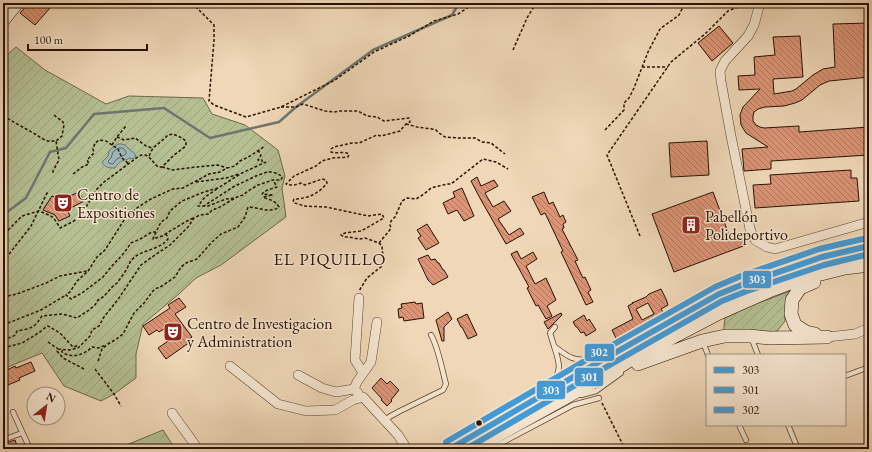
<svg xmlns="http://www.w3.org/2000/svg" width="872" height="452" viewBox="0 0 872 452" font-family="'EB Garamond',serif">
	<defs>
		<pattern id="forest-crowns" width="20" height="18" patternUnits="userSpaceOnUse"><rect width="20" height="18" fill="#b4bf92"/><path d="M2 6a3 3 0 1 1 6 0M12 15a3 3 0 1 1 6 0" fill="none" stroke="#9ba37c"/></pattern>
		<pattern id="garden-furrows" width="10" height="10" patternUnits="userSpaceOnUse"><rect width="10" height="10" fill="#b4bf92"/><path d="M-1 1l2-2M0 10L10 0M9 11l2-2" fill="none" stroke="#9ba37c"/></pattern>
		<pattern id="building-back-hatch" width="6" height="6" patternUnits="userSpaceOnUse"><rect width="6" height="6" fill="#db9476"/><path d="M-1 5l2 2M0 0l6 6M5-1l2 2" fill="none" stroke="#b2775e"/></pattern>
	</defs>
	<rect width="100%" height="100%" fill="#efd7b7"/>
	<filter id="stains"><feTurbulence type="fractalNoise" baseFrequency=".005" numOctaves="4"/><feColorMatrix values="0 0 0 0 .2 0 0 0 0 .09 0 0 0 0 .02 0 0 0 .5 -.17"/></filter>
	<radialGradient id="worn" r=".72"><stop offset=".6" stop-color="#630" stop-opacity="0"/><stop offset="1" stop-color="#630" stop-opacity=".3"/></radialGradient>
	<path fill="url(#forest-crowns)" stroke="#6e6849" d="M 163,430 L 175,449 L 125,449 L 124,446 Z"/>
	<path fill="url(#garden-furrows)" stroke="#6e6849" d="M 16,47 L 45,70 L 106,104 L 129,96 L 203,98 L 212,114 L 245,125 L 278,150 L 285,176 L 282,188 L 286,217 L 221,265 L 196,278 L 179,294 L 143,324 L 136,354 L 136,378 L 114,394 L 101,401 L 64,386 L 42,353 L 3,369 L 3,53 L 7,55 Z
		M 793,290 L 785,311 L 785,321 L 778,330 L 772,333 L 724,330 L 724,326 L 725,318 L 753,305 Z"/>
	<path fill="#9db7b8" stroke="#6e756e" d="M 118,144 L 122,144 L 125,145 L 128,148 L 134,153 L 136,156 L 133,159 L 130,158 C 122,162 121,159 115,168 C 109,168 105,168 102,162 L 108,156 L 109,151 L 112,148 Z"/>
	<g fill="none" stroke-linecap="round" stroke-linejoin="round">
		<path stroke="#62645c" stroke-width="1" d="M 119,148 L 123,148 L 126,152 L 126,154 L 117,159 L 113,164 L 109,163 L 108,161 L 111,158 L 113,152 Z"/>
		<path stroke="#6e756e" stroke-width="2.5" d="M 3,215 L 26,198 L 50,152 L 66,148 L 94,114 L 164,108 L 210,138 L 279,122 L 296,107 L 373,50 L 452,15 L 459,3"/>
	</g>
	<path fill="url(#building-back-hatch)" stroke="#281100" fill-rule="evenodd" d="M 29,3 L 44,3 L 50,8 L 35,25 L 20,13 Z
		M 869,23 L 869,77 L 829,81 L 820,85 L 802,100 L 795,103 L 784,106 L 765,107 L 758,109 L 754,112 L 753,116 L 753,121 L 756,125 L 760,127 L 764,128 L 799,126 L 799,132 L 869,127 L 869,155 L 771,161 L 771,169 L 744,171 L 742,149 L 768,147 L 746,133 L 741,125 L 740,115 L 743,107 L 760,89 L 739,90 L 738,76 L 755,75 L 754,57 L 775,55 L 773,37 L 800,36 L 803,77 L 773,79 L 774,94 L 792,91 L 796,89 L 813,75 L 823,69 L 835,67 L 833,24 Z
		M 719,26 L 733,43 L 712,61 L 698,43 Z
		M 707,141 L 709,175 L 671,177 L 669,143 Z
		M 851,170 L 851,178 L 857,178 L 859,201 L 755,208 L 753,185 L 771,184 L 770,175 Z
		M 477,177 L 481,186 L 494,180 L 498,186 L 485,193 L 493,207 L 504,201 L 511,211 L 498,219 L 509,235 L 520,228 L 524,234 L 506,244 L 481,200 L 471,181 Z
		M 462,188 L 474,216 L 464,221 L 457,210 L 448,214 L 443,203 L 455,197 L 453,192 Z
		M 79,192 L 84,201 L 67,210 L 70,216 L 59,221 L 55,215 L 53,214 L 43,210 L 52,196 L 63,199 Z
		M 544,192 L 549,204 L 553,202 L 560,217 L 563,215 L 566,222 L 563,224 L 564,228 L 562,229 L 578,260 L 575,261 L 583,278 L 585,277 L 591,290 L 588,292 L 593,302 L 586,305 L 561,252 L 563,251 L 545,213 L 541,215 L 532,197 Z
		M 713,192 L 731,240 L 742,236 L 746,245 L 674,272 L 652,214 Z
		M 427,224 L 439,243 L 426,250 L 418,238 L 421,236 L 417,230 Z
		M 517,251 L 521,259 L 533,252 L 537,259 L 526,266 L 535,284 L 546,278 L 556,300 L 547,306 L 552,316 L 546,319 L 538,305 L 536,306 L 527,288 L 529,287 L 511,254 Z
		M 428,255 L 431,260 L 435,259 L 438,263 L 439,263 L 443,270 L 444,270 L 448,277 L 433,285 L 428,280 L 418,259 Z
		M 661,289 L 666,299 L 668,305 L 661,309 L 665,315 L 618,342 L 612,330 L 633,319 L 628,306 L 633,303 L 632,303 L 646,297 L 649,294 ZM 648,303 L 654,314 L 642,320 L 636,309 Z
		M 179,298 L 186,307 L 175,314 L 192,337 L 188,340 L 190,342 L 166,359 L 158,348 L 171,339 L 164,329 L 159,332 L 157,330 L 149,335 L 143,326 L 170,308 L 168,305 Z
		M 415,302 L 416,304 L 422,303 L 424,318 L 404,321 L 403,317 L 399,318 L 398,309 L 402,308 L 401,304 Z
		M 448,312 L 452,319 L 444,327 L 444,341 L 442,341 L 436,320 Z
		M 561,313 L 562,315 L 548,329 L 544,322 Z
		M 467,314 L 477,335 L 468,339 L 462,327 L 461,327 L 457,319 Z
		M 584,315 L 587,321 L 589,319 L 596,330 L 586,336 L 584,332 L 581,333 L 577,327 L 576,327 L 573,322 Z
		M 31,362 L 35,371 L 19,378 L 20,380 L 3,387 L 3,372 L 15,366 L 16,368 Z
		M 381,378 L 387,384 L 390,381 L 399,390 L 391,400 L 392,401 L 387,406 L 381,400 L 382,399 L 372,388 Z
		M 15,440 L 17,446 L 10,449 L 3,449 L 3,444 Z"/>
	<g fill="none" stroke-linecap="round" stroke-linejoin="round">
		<defs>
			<path id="service" d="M 751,337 L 758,355
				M 703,342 L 708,355
				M 554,346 L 550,333 L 555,327
				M 845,376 L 869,367
				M 551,384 C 563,370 559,362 554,346 C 569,358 574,361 594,360
				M 581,395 L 596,391 L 621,373
				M 13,412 L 30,449
				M 385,421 L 389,417 L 400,411 L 443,390 L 446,384 C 442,370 438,346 431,335
				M 739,425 L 746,440
				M 788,425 L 798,449
				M 3,440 L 22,433
				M 490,449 L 573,405 L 599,398"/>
			<path id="minor" d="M 760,3 L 754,25 L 748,36 L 725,61 L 720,71 L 721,81 L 731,136 L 750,229 L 755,240 L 767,247 L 775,249 L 869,222
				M 359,298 L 355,360 L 363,373
				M 827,337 L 855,334 L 869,328
				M 230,366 L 278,404 L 306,411 L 335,410 L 353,400 L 363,397 L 398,435 L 407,449
				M 298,375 L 322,388 L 336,392 L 354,389 L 358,393
				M 354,389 L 357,382 L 371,362 L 377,322
				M 172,413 L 198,449"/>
			<path id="secondary" d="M 3,20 L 17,3
				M 814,282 L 800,288 L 792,300 L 791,314 L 795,325 L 806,332 L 815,334
				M 638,364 L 702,341 L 725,336 L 750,336 L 769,338 L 827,337
				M 450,449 L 604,359 L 688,311 L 719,294 L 744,284 L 822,257 L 859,248 L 869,246
				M 473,449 L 606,375 L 635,357 L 719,313 L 769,291 L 801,279 L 845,268 L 869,265"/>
		</defs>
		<use href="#service" stroke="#5a422e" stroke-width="6"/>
		<use href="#minor" stroke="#5a422e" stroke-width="10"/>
		<use href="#secondary" stroke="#281100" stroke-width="14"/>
		<path stroke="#281100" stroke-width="1.5" stroke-dasharray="3 2" stroke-linecap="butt" d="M 192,3 L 214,25 L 214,40 L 209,101 L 214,105 L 246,117 L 281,107 L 335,80 L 374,52 L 409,36 L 434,21 L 458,14 L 475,3
			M 513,50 L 527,18 L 536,3
			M 642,67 L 668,67
			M 281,107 L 296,107 L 303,104 L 325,111 L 334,112 L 340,111 L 358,111 L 367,116 L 377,117 L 384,121 L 409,118 L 410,122 L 406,124 L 400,131 L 381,136 L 377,135 L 359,143 L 352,143 L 334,147 L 331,149 L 331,152 C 337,154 343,151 349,154 L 348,157 L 333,158 L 322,161 L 316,166 L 294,176 L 286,184 C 291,186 296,185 301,183 L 305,185 L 322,179 L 326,180 L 327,183 C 319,194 306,199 294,199 L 293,202 C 296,204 300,204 303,206 L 326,207 L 368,216 L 382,214 L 384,218 L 361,231 L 345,233 L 341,235 L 344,237 L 349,237 L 359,239 L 365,238 L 379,243 L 382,246 L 383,259 L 382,266 L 367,278 L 359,291
			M 54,115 L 63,122 L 64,125 L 62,136 L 56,141
			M 3,116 L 35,134 L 43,139 L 48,141 L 56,141 L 59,160 L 53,171 L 53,174
			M 406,124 L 417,127 L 432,129 L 436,130 L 439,133 L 445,137 L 458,138 L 475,138 L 482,142 L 491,143 L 505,154
			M 605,130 L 624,110 L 624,103 L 629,98 L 634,88 L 648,52 L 660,29 L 679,15 L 682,9 L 683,3
			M 117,137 L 124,140 L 135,138 L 146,146 L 152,148
			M 112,145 L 117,137 L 126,126
			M 258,150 L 261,155 L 258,160 L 262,160 L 262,163
			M 162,167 L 173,170 L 179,169 L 206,166 L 218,165 L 227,168
			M 73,174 L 82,167 L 89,164 L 87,160 L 94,153 L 93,149 L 95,143 L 99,140 L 106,141 L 118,149 L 122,158 L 129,164
			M 196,182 L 226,178 L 239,174
			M 217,189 L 205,197 L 198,206 L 208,206 L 226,199 L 235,198
			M 193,218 L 187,221 L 162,236 L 153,239 L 156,232 L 161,222 L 167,218 L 170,211 L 182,201 L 204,192 L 218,188 L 242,173 L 266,162
			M 3,231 L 8,230 L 22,216 L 39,211 C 51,216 53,215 60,228 L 74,221 L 83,212 L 97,189 L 104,182 L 139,156 C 149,152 151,161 158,167 L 162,167 L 174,155 L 186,146 L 186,141 L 180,137 L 173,134 L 168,135 L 164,139 L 153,148 L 149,156
			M 156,232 L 152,232 L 140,239 L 131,243 L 124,253 L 111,267 L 103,277 L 82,293 L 71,299 L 66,295 L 70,292 L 77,281 L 88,271 L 97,257 L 105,250 L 126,217 L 137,208 L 149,200 L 166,192 L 173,189 L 183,188 L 209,174 L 220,172 L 227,168 L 235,166 L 240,161 L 250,156 L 265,146
			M 640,236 L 607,155 L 671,62 L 705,34 L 728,11 L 748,3
			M 379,243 L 389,231 L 391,228 L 390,225 L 391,221 L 395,217 L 402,201 L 407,198 L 416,199 L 424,194 L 431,188 L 447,184 L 451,184 L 483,159 L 496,162 L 508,169
			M 3,262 L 31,226 L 48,191
			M 3,297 L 17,294 L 46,283 L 60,276 L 87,271
			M 3,325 L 41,310 L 66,295
			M 3,339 L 12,337 L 15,335 L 17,331 C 23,330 31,329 36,324 C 39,321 40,318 42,316 L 62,314 L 77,318 L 89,310 L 95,305 L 98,300 L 103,297 L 107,293 L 112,287 L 117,283 L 127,269 C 134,247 156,254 168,239 L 166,233
			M 48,342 L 58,349
			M 3,348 L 22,343 L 40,332 L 46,327 L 48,326 L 60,333 L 73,347 L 77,346 L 78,348
			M 62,350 L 62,352 C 72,359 84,355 92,347 L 98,348 L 106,345
			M 98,361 L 102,349 L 108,344 L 115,340 L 123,334 L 134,313 L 144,303 L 153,291 L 155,289 L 162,286 L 175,277 L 181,267 L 186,263 L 197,259 L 212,242 L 221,234 L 238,227 L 245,217 L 248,207 C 258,207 270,214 279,207 C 275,200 269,200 263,197 L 273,195 L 262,194 L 265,191 L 277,187 L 273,180
			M 84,369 L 63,358 L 57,351 L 58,349 L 70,350 L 78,348 L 90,336 L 92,330 L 99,326 L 104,317 L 119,298 L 141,265 L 152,257 L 170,245 L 188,227 L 194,218 L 200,215 L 209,214 L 212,210 L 218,208 L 237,197 L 243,195 L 248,191 L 258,185 L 273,180 L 281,180 L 282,178 L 282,176 L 273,172 L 267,172 L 256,176 L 233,187 L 204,206
			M 95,369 L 114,394 L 121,406
			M 602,403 L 625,449"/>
		<use href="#service" stroke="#f5e5d0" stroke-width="4.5"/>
		<use href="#minor" stroke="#f5e5d0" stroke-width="9"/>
		<use href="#secondary" stroke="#f5e5d0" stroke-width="13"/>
		<defs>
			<path id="bus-1" d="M 450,449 L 604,359 L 719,294 L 744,284 L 822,257 L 869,246"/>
			<path id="bus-2" d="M 466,449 L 608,366 L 722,301 L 747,291 L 824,265 L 869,254"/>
			<path id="bus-3" d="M 446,442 L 600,352 L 715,287 L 741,276 L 819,249 L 867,238"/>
		</defs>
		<use href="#bus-1" stroke="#f5e5d0" stroke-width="9"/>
		<use href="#bus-2" stroke="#f5e5d0" stroke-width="9"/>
		<use href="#bus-3" stroke="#f5e5d0" stroke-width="9"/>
		<use href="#bus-1" stroke="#449ad5" stroke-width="6"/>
		<use href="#bus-2" stroke="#449ad5" stroke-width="6"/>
		<use href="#bus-3" stroke="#449ad5" stroke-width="6"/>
	</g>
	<defs>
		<symbol id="theatre-square" viewBox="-11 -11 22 22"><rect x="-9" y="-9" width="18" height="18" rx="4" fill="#8f2418" stroke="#f5e5d0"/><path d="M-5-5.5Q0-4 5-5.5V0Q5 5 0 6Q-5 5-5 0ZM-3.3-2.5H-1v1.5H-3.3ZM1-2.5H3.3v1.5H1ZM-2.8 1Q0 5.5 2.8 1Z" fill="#fff"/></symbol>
		<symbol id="building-square" viewBox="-11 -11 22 22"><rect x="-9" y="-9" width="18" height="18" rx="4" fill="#8f2418" stroke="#f5e5d0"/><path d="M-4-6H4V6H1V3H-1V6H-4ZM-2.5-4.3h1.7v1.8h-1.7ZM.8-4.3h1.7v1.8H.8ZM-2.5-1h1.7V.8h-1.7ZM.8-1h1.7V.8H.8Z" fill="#fff"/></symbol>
	</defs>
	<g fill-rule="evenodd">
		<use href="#theatre-square" x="52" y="192" width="22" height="22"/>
		<use href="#building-square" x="680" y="214" width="22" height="22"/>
		<use href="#theatre-square" x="162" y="321" width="22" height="22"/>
	</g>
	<circle fill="#281100" stroke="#f5e5d0" stroke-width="1.5" cx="479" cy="423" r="3.5"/>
	<g text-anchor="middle" stroke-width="3" stroke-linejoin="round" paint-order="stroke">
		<g font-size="16" fill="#281100" stroke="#f5e5d0" text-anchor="start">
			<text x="77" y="200">Centro de<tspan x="77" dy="18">Expositiones</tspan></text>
			<text x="705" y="222">Pabellón<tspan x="705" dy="18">Polideportivo</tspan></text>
			<text x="187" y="329">Centro de Investigacion<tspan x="187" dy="18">y Administration</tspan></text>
		</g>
		<g font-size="17" letter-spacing="1" fill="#281100" stroke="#f5e5d0">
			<text x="330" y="265">EL PIQUILLO</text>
		</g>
	</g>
	<g stroke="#f5e5d0" stroke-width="1.5">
		<rect x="742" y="270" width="30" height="19" rx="4" fill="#449ad5"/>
		<rect x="584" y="343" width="31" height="19" rx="4" fill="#449ad5"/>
		<rect x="574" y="367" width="30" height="20" rx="4" fill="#449ad5"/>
		<rect x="536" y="380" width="30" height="20" rx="4" fill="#449ad5"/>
	</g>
	<g font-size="11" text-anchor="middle" font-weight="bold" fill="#fff">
		<text x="757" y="283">303</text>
		<text x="599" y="356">302</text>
		<text x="589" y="381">301</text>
		<text x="551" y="394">303</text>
	</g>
	<rect width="872" height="452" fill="none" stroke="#efd7b7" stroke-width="16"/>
	<rect x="4" y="4" width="864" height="444" fill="none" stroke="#281100" stroke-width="2"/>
	<rect x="8" y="8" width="856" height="436" fill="none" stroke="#281100"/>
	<rect x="706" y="354" width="140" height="72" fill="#f5e5d0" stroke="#a3907d"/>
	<rect x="714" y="367" width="20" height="6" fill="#449ad5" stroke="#a3907d"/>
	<text x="742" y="374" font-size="12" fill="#281100">303</text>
	<rect x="714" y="387" width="20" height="6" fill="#449ad5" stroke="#a3907d"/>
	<text x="742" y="394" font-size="12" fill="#281100">301</text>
	<rect x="714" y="407" width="20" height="6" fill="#449ad5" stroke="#a3907d"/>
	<text x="742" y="414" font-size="12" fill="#281100">302</text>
	<g transform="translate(46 406) rotate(30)"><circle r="19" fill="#f5e5d0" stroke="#a3907d"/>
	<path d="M0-3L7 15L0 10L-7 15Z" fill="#8f2418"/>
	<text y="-6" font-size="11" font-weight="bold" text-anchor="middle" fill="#281100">N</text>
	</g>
	<path d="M28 44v6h119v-6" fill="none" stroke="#281100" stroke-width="2"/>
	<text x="34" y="44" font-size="12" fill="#281100" stroke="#f5e5d0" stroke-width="3" paint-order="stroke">100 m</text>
	<rect width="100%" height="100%" filter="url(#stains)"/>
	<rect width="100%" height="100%" fill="url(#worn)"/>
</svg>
